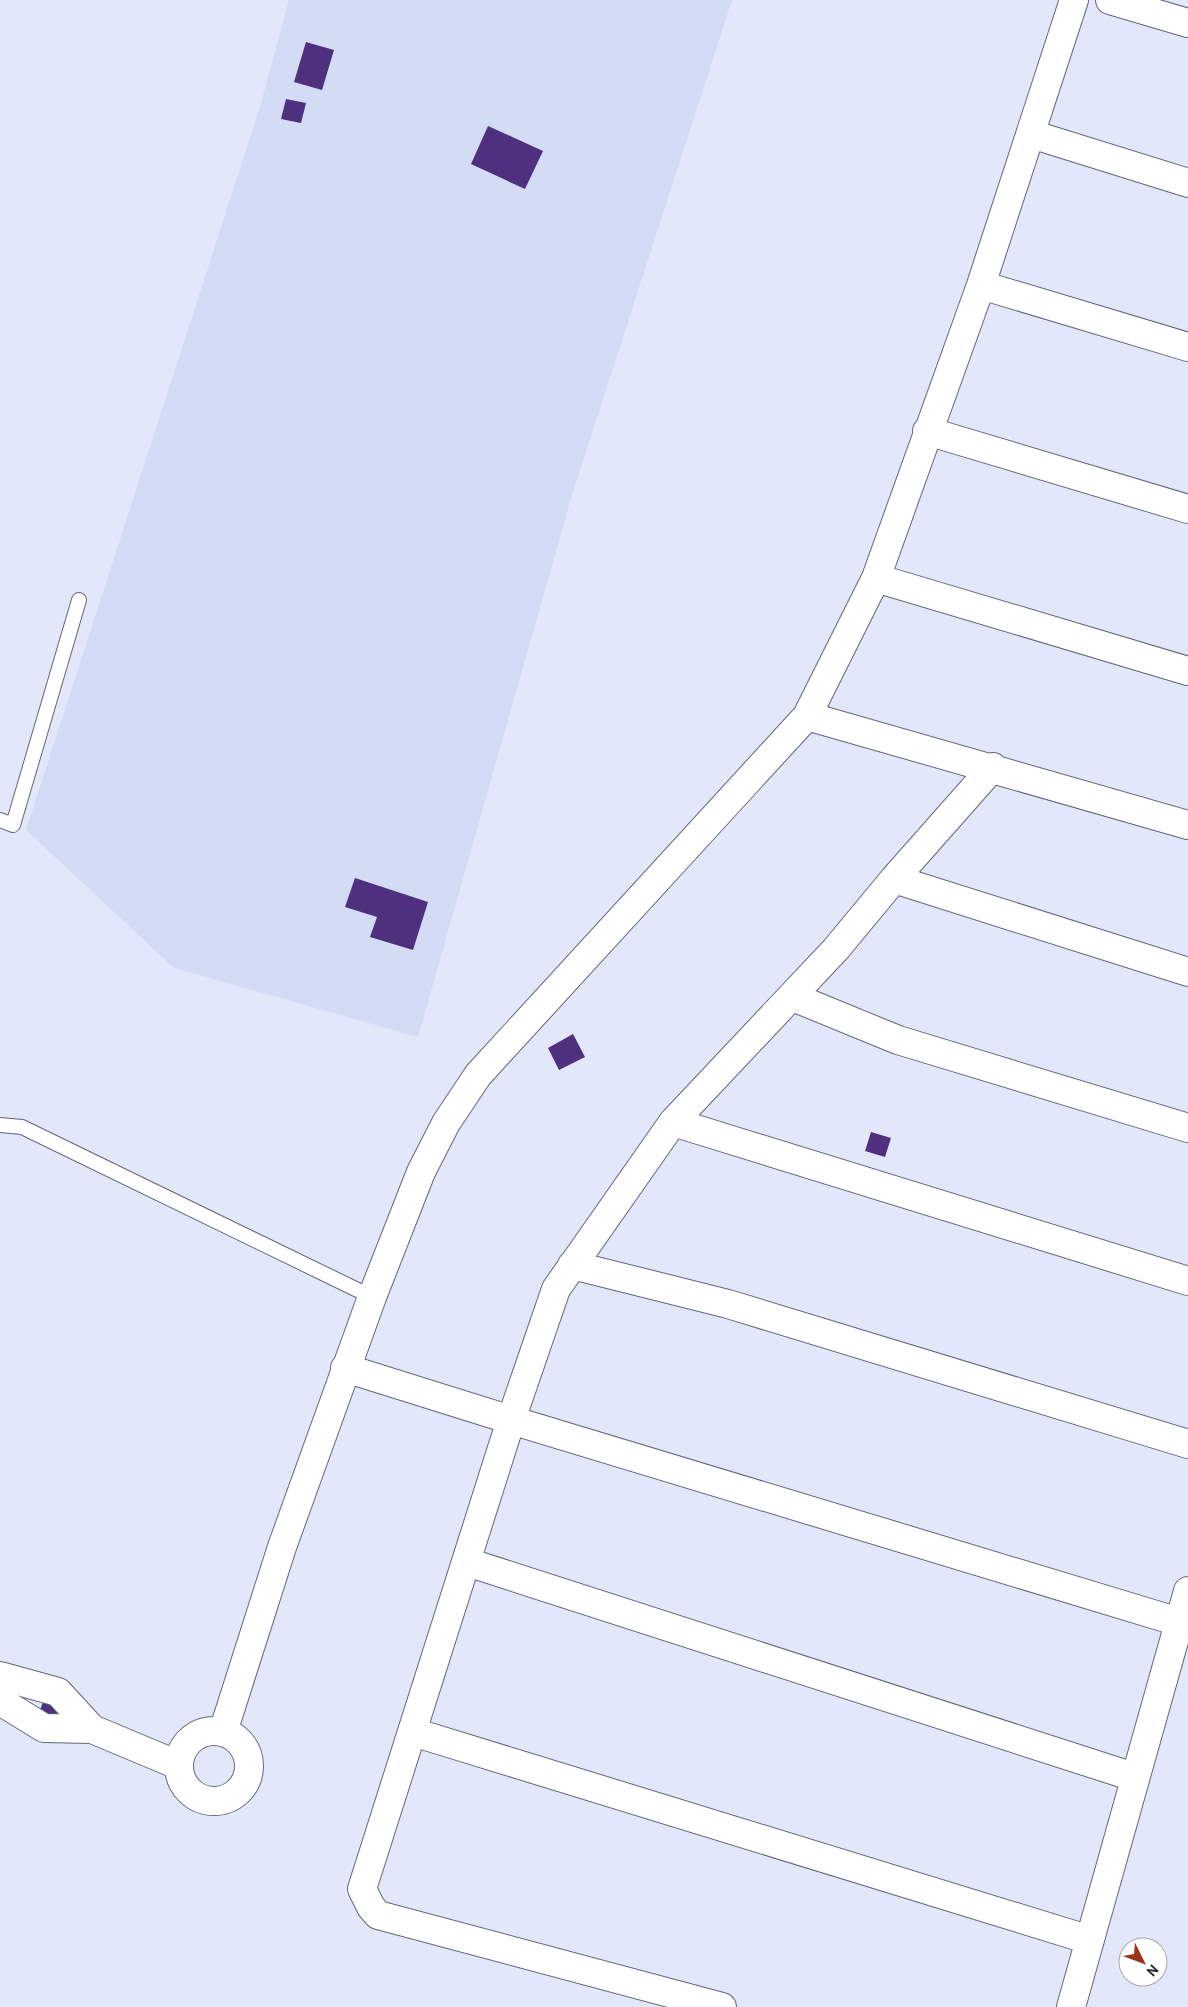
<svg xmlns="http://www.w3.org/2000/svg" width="1188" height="2007" viewBox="0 0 1188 2007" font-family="Overpass,sans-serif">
	<rect width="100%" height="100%" fill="#e2e7fa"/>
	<path fill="#d4dbf5" d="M 289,0 L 732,0 L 572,495 L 418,1037 L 174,968 L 26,830 L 260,107 Z"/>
	<path fill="#4e307e" d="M 306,42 L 334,50 L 322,90 L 294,82 Z
		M 286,99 L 306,103 L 301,123 L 281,119 Z
		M 488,126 L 543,151 L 525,189 L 471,164 Z
		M 355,878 L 428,902 L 413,950 L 370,937 L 377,917 L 345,907 Z
		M 573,1034 L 585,1057 L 559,1070 L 548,1048 Z
		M 871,1132 L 891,1138 L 885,1157 L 865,1151 Z
		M 44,1699 L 65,1706 L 59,1723 L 38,1716 Z"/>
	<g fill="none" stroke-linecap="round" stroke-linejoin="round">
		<defs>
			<path id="service" d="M 0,820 L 13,825 L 79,600
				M 0,1125 L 22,1127 L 372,1297"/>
			<path id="minor" d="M 1110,0 L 1188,23
				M 1031,134 L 1188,183
				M 981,285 L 1188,347
				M 927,431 L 1188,509
				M 876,578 L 1188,671
				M 807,716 L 1188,825
				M 894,879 L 1188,972
				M 793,997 L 898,1040 L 1188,1128
				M 673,1122 L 1188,1281
				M 572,1265 L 728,1304 L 1188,1444
				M 345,1368 L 511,1420 L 1179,1622
				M 467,1562 L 1134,1777
				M 0,1676 L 58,1692 L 92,1729
				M 0,1701 L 44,1728 L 92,1729 L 178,1765
				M179 1766a35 35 0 1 1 70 0a35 35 0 1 1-70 0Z
				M 223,1732 L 282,1547 L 372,1297 L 421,1172 L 446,1123 L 478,1075 L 807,716 L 876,578 L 981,285 L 1074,0
				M 413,1732 L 1090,1940
				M 722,2007 L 378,1915 L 371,1907 L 362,1889 L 511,1420 L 556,1289 L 673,1122 L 836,949 L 894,879 L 993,767
				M 1071,2007 L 1188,1591"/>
		</defs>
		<use href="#service" stroke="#636777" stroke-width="16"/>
		<use href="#minor" stroke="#636777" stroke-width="30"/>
		<use href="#service" stroke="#fff" stroke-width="14"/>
		<use href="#minor" stroke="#fff" stroke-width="28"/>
	</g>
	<g transform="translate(1143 1962) rotate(132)"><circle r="24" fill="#ffffff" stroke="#a8a9ac"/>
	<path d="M0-4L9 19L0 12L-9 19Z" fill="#9c3418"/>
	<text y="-8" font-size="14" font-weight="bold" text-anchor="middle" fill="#26282f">N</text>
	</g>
</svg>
